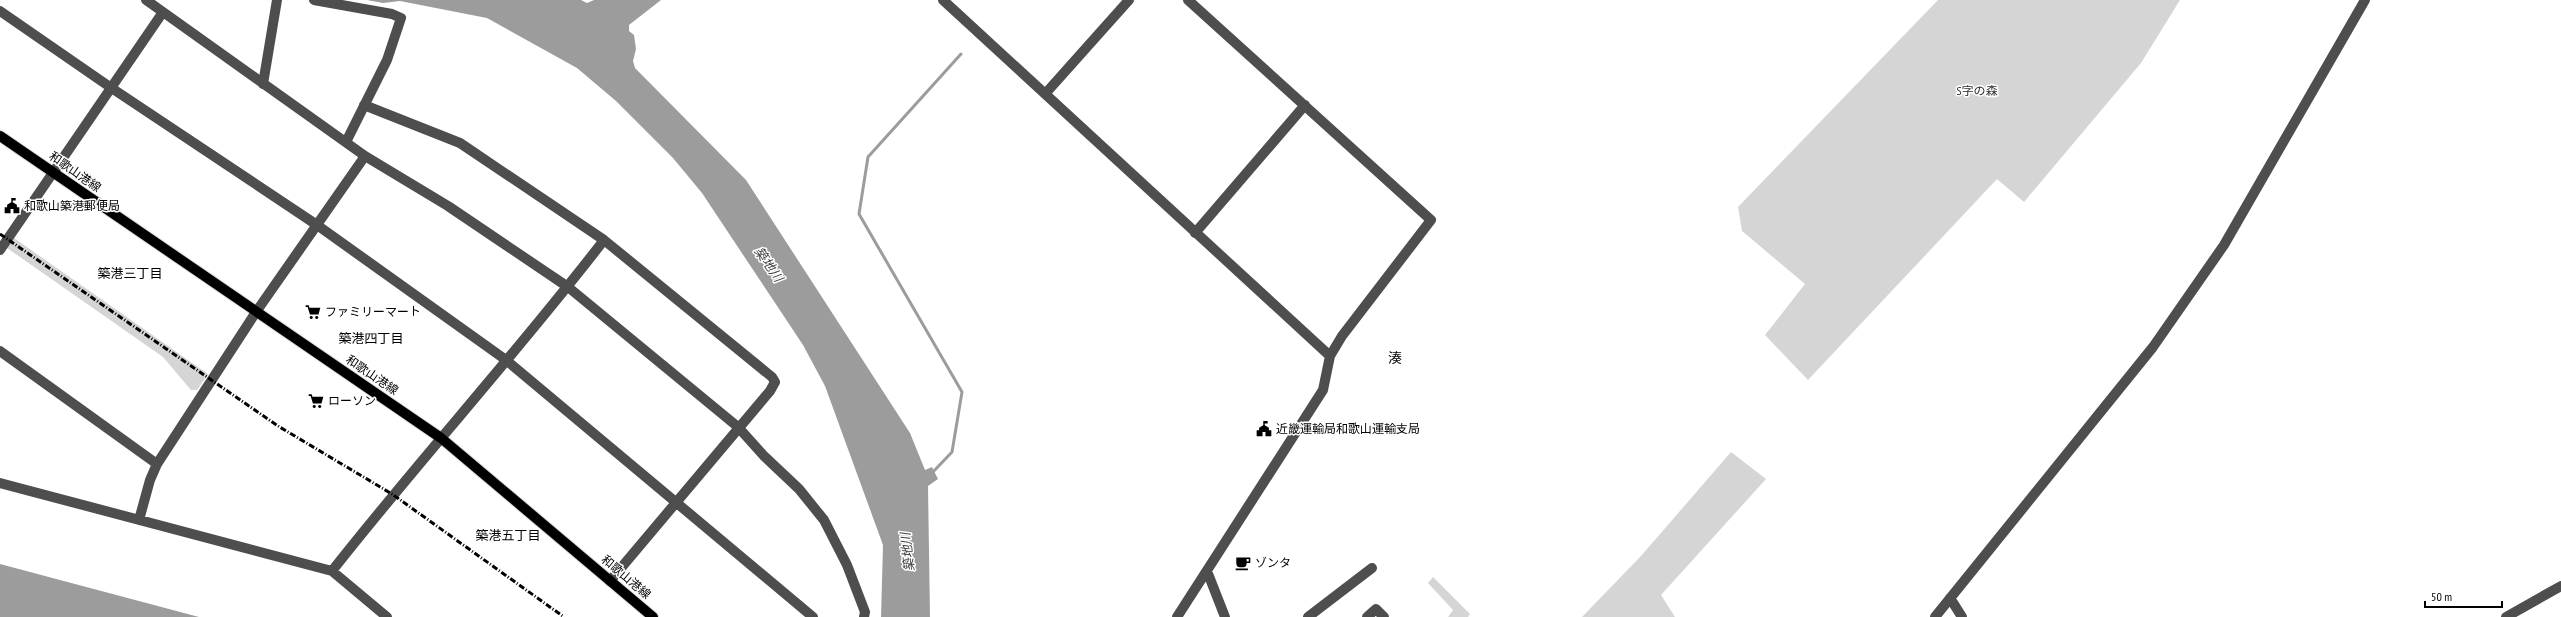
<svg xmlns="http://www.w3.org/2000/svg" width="2561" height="617" viewBox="0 0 2561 617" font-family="'PT Sans Narrow','Noto Sans JP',sans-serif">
	<rect width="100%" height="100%" fill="#fff"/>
	<path fill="#d5d5d5" d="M 1938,0 L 2180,0 L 2141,63 L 2024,202 L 1997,179 L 1808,380 L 1765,335 L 1805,284 L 1742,231 L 1738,207 Z
		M 14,238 L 208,374 L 197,390 L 191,390 L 163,357 L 7,248 Z
		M 1731,452 L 1766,479 L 1661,595 L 1675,617 L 1582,617 L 1641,556 Z
		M 1433,577 L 1470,614 L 1468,617 L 1448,617 L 1453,610 L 1428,583 Z"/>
	<path fill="#9c9c9c" d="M 367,0 L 581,0 L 587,3 L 594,0 L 661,0 L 629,25 L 629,31 L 634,35 L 636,49 L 633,61 L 635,68 L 746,180 L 910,433 L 925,470 L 932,467 L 938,479 L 928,486 L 930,617 L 881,617 L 883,545 L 825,386 L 803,345 L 702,193 L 673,158 L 616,101 L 577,68 L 487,18 L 400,1 L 383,3 Z
		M 0,564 L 199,617 L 0,617 Z"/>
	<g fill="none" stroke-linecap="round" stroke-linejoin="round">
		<path stroke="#9c9c9c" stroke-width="3" d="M 932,473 L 952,452 L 962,392 L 859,214 L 868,157 L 961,54"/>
		<defs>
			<path id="major" d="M 0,136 L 441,438 L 653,617"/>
		</defs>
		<use href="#major" stroke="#dbdbdb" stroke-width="12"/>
		<path stroke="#4e4e4e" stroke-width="10" d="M 314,0 L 392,14 L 401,18 L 387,60 L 346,142
			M 943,0 L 1330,356
			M 0,11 L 110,87 L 317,225 L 506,360 L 813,617
			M 163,12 L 365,156 L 448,206 L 568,287 L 738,427 L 764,456 L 799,489 L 824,520 L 847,565 L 865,612 L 864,617
			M 263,84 L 277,0
			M 1045,94 L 1129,0
			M 364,105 L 460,143 L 604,240 L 772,377 L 775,382 L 770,391 L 610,581
			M 1195,233 L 1305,105
			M 0,250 L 163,12 L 146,0
			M 0,351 L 157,464
			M 0,483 L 332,571 L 387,617
			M 139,520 L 150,480 L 157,464 L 256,312 L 365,156
			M 332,571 C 420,459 517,353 604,240
			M 1207,571 L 1225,617
			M 1950,598 L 1962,617
			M 1177,617 L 1323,390 L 1330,356 L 1342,336 L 1431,220 L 1188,0
			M 1308,617 L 1372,568
			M 1367,617 L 1376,609 L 1384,617
			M 1935,617 L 2153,347 L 2224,245 L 2365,0
			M 2506,617 L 2561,586"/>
		<use href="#major" stroke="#000" stroke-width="10"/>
		<path stroke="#000" stroke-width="3" stroke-dasharray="6 2 1 2" stroke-linecap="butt" d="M 0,234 L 278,426 L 392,494 L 564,617"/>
	</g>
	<defs>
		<symbol id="civic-bare" viewBox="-9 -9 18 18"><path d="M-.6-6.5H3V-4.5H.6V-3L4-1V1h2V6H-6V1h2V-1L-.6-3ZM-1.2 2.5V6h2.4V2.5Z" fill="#000" stroke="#fff" stroke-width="2.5" paint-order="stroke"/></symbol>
		<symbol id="supermarket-bare" viewBox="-9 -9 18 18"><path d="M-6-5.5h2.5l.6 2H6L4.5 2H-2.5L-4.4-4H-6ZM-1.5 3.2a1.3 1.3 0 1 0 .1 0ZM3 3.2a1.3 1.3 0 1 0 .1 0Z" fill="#000" stroke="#fff" stroke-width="2.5" paint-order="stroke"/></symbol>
		<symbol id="cafe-bare" viewBox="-9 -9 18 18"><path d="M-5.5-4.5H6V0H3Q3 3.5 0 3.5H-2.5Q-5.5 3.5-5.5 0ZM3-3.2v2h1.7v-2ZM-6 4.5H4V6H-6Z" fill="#000" stroke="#fff" stroke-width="2.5" paint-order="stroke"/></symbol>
	</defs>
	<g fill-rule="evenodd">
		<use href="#civic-bare" x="1" y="195" width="22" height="22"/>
		<use href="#supermarket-bare" x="302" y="301" width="22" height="22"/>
		<use href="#supermarket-bare" x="305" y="390" width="22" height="22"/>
		<use href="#civic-bare" x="1253" y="418" width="22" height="22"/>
		<use href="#cafe-bare" x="1232" y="552" width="22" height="22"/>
	</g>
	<g text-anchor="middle" stroke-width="3" stroke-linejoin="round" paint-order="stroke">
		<g font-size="12" fill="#2c2c2c" stroke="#fff">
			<text x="1977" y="95">S字の森</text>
		</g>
		<g font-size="12" fill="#000" stroke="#fff">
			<text transform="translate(75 172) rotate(35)" y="4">和歌山港線</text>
			<text transform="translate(372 375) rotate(34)" y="4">和歌山港線</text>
			<text transform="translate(626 577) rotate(40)" y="4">和歌山港線</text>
		</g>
		<g font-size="12" fill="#000" stroke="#fff" text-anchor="start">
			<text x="24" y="210">和歌山築港郵便局</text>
			<text x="325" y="316">ファミリーマート</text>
			<text x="328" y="405">ローソン</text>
			<text x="1276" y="433">近畿運輸局和歌山運輸支局</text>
			<text x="1255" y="567">ゾンタ</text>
		</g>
		<g font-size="13" font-style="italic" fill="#3d3d3d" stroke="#fff">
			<text transform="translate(769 264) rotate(55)" y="5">築地川</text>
			<text transform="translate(907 552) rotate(-97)" y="5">築地川</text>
		</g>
		<g font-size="13" fill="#000" stroke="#fff">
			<text x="130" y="278">築港三丁目</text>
			<text x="371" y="343">築港四丁目</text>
			<text x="508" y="540">築港五丁目</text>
		</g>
		<g font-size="14" fill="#000" stroke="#fff">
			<text x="1395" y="363">湊</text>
		</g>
	</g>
	<path d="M2425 601v6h77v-6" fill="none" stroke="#000000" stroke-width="2"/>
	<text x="2431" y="601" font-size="12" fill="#000000" stroke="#ffffff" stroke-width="3" paint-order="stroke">50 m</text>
</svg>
